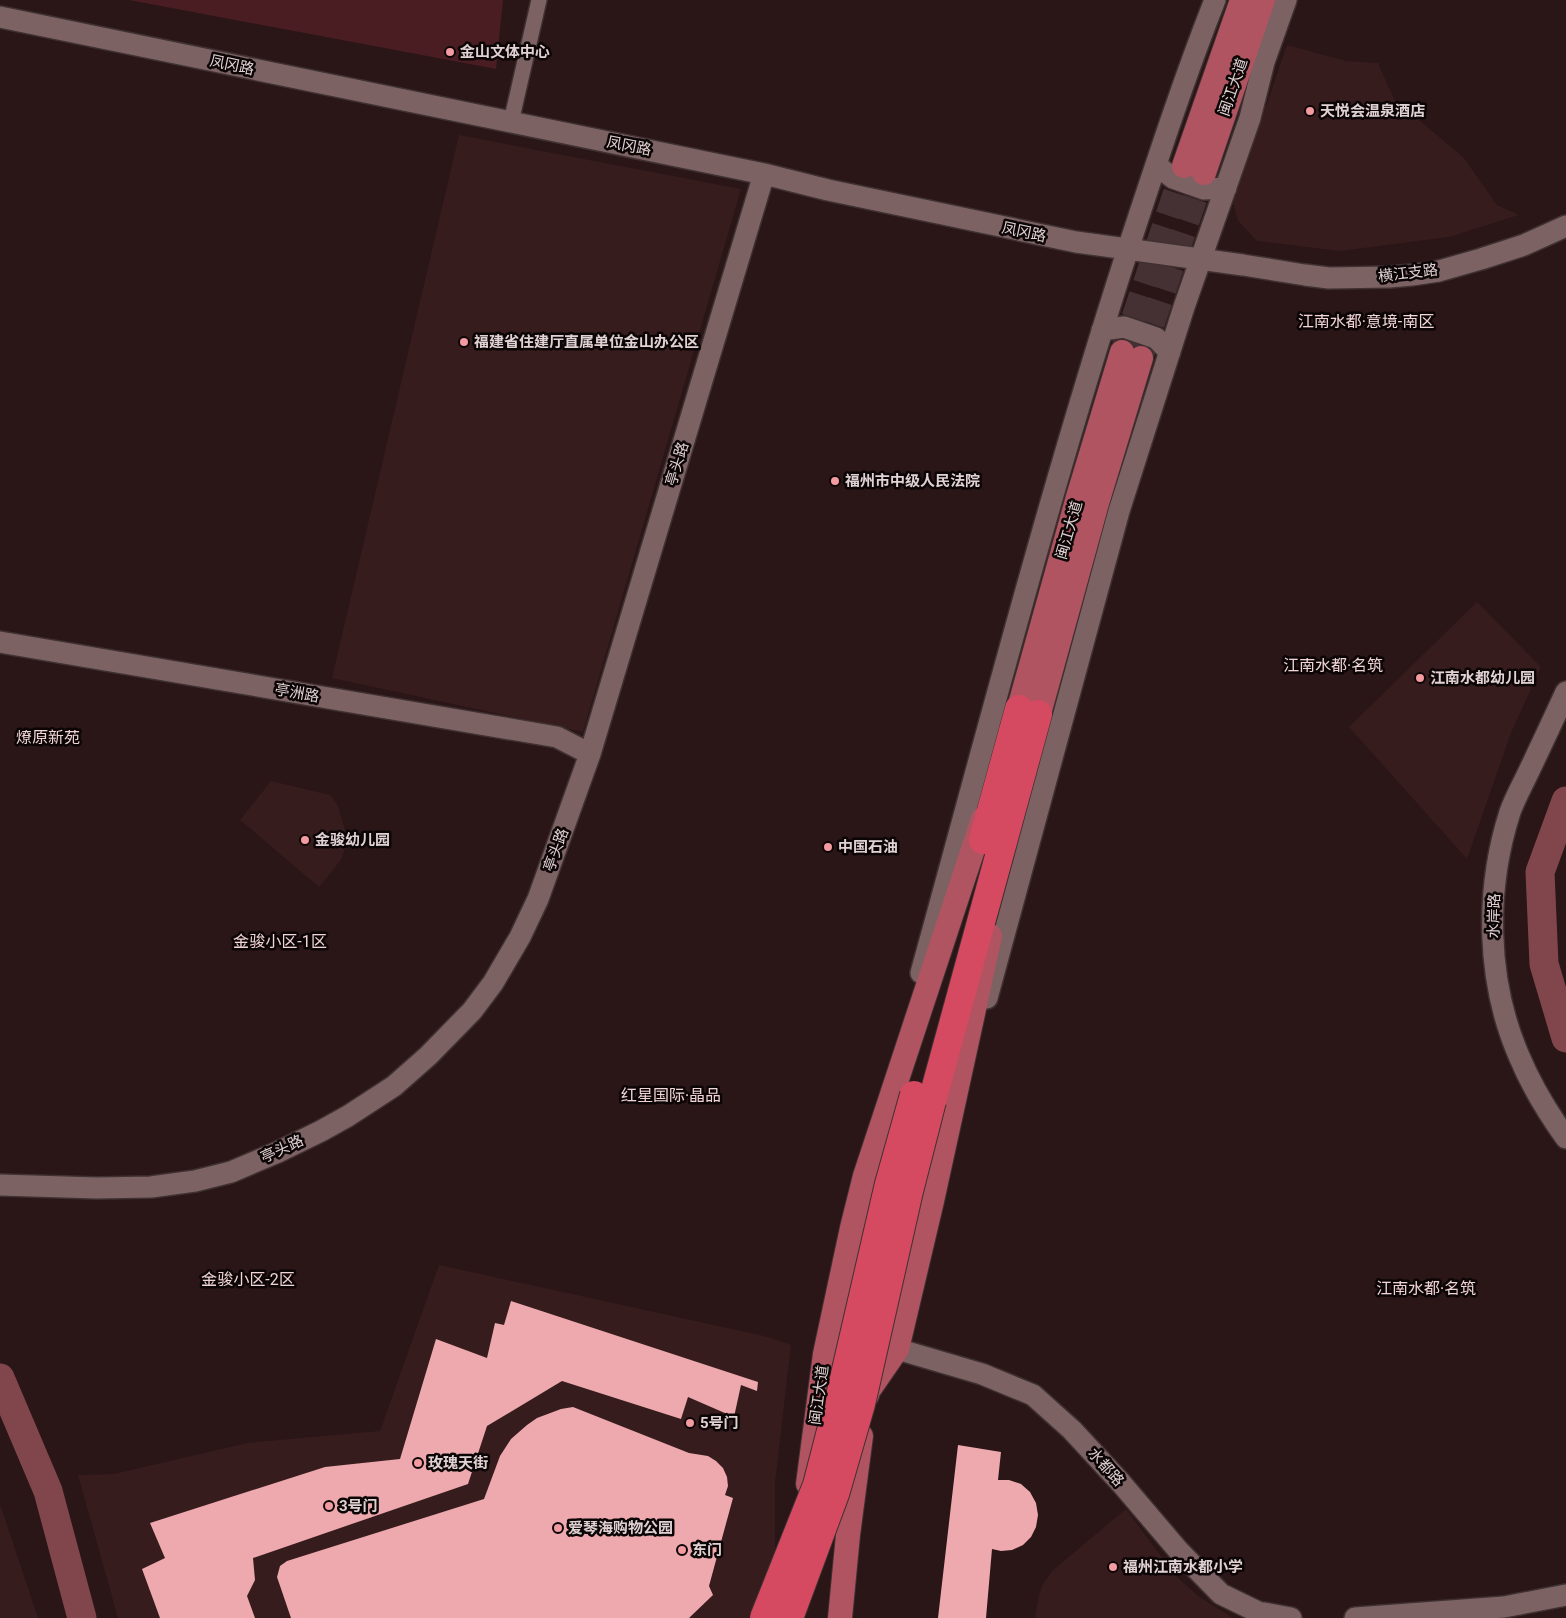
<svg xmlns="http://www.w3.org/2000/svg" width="1566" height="1618" viewBox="0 0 1566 1618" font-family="Roboto,'Noto Sans SC',sans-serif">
	<rect width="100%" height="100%" fill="#2a1517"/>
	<path fill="#371c1e" d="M 1287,45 L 1346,61 L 1378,63 L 1394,99 L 1463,157 L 1497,205 L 1519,215 L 1449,237 L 1340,251 L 1257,241 L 1238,221 L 1233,203 Z
		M 459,135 L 741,189 L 583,732 L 332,678 Z
		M 1477,602 L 1541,667 L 1511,733 L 1467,859 L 1349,727 Z
		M 271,781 L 330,795 L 338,806 L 346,834 L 346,846 L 341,860 L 319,887 L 240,820 Z
		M 439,1265 L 768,1337 L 791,1345 L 775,1483 L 775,1567 L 752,1618 L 118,1618 L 78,1475 L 114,1474 L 247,1443 L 380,1431 Z
		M 0,1504 L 38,1618 L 0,1618 Z
		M 1126,1509 L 1175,1575 L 1198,1596 L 1233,1618 L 1035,1618 L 1039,1595 L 1043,1584 L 1052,1571 Z"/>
	<path fill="#491d22" d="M 129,0 L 503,0 L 496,69 Z"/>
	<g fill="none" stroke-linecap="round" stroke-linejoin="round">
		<path stroke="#81464c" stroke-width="29" d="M 1566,801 L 1540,872 L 1544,964 L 1566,1038
			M 0,1378 L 48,1491 L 82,1618"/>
	</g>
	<path fill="#eda9ad" d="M 511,1301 L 758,1382 L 757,1391 L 741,1385 L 734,1417 L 688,1397 L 681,1419 L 562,1381 L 487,1426 L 468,1484 L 253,1558 L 255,1580 L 247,1596 L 255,1618 L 160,1618 L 142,1569 L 165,1558 L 150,1523 L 325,1467 L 400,1459 L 436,1339 L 487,1358 L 495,1323 L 504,1325 Z
		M 573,1407 L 689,1453 L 708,1456 L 716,1461 L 723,1468 L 727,1477 L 728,1486 L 725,1495 L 733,1498 L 709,1586 L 713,1595 L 689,1618 L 291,1618 L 277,1577 L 280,1566 L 287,1561 L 484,1499 L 500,1456 L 511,1439 L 527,1425 L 537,1418 L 561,1409 Z
		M 958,1445 L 1001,1452 L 998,1480 L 1009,1480 L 1021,1484 L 1030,1492 L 1036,1503 L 1038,1515 L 1036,1527 L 1031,1537 L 1023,1545 L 1012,1550 L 1001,1551 L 992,1549 L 986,1618 L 938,1618 Z"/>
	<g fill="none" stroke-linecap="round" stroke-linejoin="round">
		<path stroke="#453133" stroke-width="24" stroke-dasharray="24 12" stroke-linecap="butt" d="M 1122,352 L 1184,166
			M 1141,358 L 1204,173"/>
		<defs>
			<path id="street" d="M 511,122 L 539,0"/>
			<path id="secondary" d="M 0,17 L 764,174 L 828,190 L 1076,242 L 1243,265 L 1305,275 L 1329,278 L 1390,277 L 1412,275 L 1439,271 L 1481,259 L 1524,245 L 1566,226
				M 1156,165 L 1173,178 L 1204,189 L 1226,188
				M 1102,330 L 1124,327 L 1156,338 L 1170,352
				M 0,642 L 557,737 L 590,754
				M 1566,692 C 1554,718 1542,744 1529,771 C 1523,784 1515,798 1510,812 C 1485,890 1486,980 1519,1056 C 1531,1085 1548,1113 1566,1138
				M 921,973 C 988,730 1051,486 1129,246 C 1156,164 1183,81 1215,0
				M 987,998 L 1119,511 L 1184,307 L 1250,118 L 1264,62 L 1286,0
				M 0,1185 L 97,1188 L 151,1187 L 195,1181 L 231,1172 L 278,1152 L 321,1131 L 348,1116 L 394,1086 L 428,1056 L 472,1011 L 493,983 L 520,937 L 538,899 L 590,754 L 764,174
				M 897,1349 L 982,1374 L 1033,1395 L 1072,1430 L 1121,1483 L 1178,1550 L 1221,1594 L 1258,1612 L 1291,1618
				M 1355,1618 L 1504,1607 L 1566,1595"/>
			<path id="primary" d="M 1184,166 L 1242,0
				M 1204,173 L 1263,0
				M 1014,726 L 1078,497 L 1122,352
				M 1034,732 L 1097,503 L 1141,358
				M 867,1395 L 868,1391 L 897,1349 L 932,1201 L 990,936
				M 808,1484 L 825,1354 L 852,1228 L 865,1176 L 983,819
				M 840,1618 L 848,1535 L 861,1436"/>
			<path id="highway" d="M 983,840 L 1019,709
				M 932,1101 L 1038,714"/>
		</defs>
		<use href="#street" stroke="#3f3031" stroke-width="18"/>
		<use href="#secondary" stroke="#3f3031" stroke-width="24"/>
		<use href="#primary" stroke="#3f3031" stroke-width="26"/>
		<use href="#highway" stroke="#3f3031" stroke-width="30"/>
		<use href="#street" stroke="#7c6263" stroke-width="15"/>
		<use href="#secondary" stroke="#7c6263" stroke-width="21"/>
		<use href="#primary" stroke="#b15461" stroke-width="24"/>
		<use href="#highway" stroke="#d54a60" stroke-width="28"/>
		<defs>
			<path id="highway-bridge" d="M 764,1618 L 817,1485 L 840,1396 L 889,1184 L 914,1095
				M 789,1618 L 835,1494 L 861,1404 L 909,1191 L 932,1101"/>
		</defs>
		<use href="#highway-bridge" stroke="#3f3031" stroke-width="30" stroke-linecap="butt"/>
		<use href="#highway-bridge" stroke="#d54a60" stroke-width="28"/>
	</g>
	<g fill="#f49aa1" stroke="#0c0505" stroke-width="2">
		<circle cx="450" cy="52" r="5"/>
		<circle cx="1310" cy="111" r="5"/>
		<circle cx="464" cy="342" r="5"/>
		<circle cx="835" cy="481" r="5"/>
		<circle cx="1420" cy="678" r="5"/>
		<circle cx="305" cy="840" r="5"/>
		<circle cx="828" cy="847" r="5"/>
		<circle cx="690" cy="1423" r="5"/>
		<circle cx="418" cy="1463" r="5"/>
		<circle cx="329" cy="1506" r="5"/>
		<circle cx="558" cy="1528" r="5"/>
		<circle cx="682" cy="1550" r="5"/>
		<circle cx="1113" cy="1567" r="5"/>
	</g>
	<g text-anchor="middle" stroke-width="5" stroke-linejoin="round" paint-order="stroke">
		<g font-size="15" font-weight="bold" fill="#e0d1d2" stroke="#0c0505" text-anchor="start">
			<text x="460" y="57">金山文体中心</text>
			<text x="1320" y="116">天悦会温泉酒店</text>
			<text x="474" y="347">福建省住建厅直属单位金山办公区</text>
			<text x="845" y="486">福州市中级人民法院</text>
			<text x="1430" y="683">江南水都幼儿园</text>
			<text x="315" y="845">金骏幼儿园</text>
			<text x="838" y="852">中国石油</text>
			<text x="700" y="1428">5号门</text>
			<text x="428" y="1468">玫瑰天街</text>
			<text x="339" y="1511">3号门</text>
			<text x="568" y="1533">爱琴海购物公园</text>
			<text x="692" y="1555">东门</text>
			<text x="1123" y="1572">福州江南水都小学</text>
		</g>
		<g font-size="15" fill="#e0d1d2" stroke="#0c0505">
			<text transform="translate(232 65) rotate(12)" y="5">凤冈路</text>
			<text transform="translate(1233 87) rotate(-71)" y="5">闽江大道</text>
			<text transform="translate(629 146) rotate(11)" y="5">凤冈路</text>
			<text transform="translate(1024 232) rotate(12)" y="5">凤冈路</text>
			<text transform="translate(1408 273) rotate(-7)" y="5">横江支路</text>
			<text transform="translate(677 464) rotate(-73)" y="5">亭头路</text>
			<text transform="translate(1069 530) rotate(-74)" y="5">闽江大道</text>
			<text transform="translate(297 693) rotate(10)" y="5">亭洲路</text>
			<text transform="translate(556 850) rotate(-70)" y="5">亭头路</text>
			<text transform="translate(1494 916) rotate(-89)" y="5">水岸路</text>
			<text transform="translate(282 1149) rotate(-25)" y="5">亭头路</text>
			<text transform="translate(819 1395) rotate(-82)" y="5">闽江大道</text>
			<text transform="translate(1106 1467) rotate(48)" y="5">水都路</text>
		</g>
		<g font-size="16" fill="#f1d4d5" stroke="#0c0505">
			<text x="1366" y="327">江南水都·意境-南区</text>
			<text x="1333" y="671">江南水都·名筑</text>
			<text x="48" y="743">燎原新苑</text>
			<text x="280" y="947">金骏小区-1区</text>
			<text x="671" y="1101">红星国际·晶品</text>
			<text x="248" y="1285">金骏小区-2区</text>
			<text x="1426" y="1294">江南水都·名筑</text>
		</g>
	</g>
</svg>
